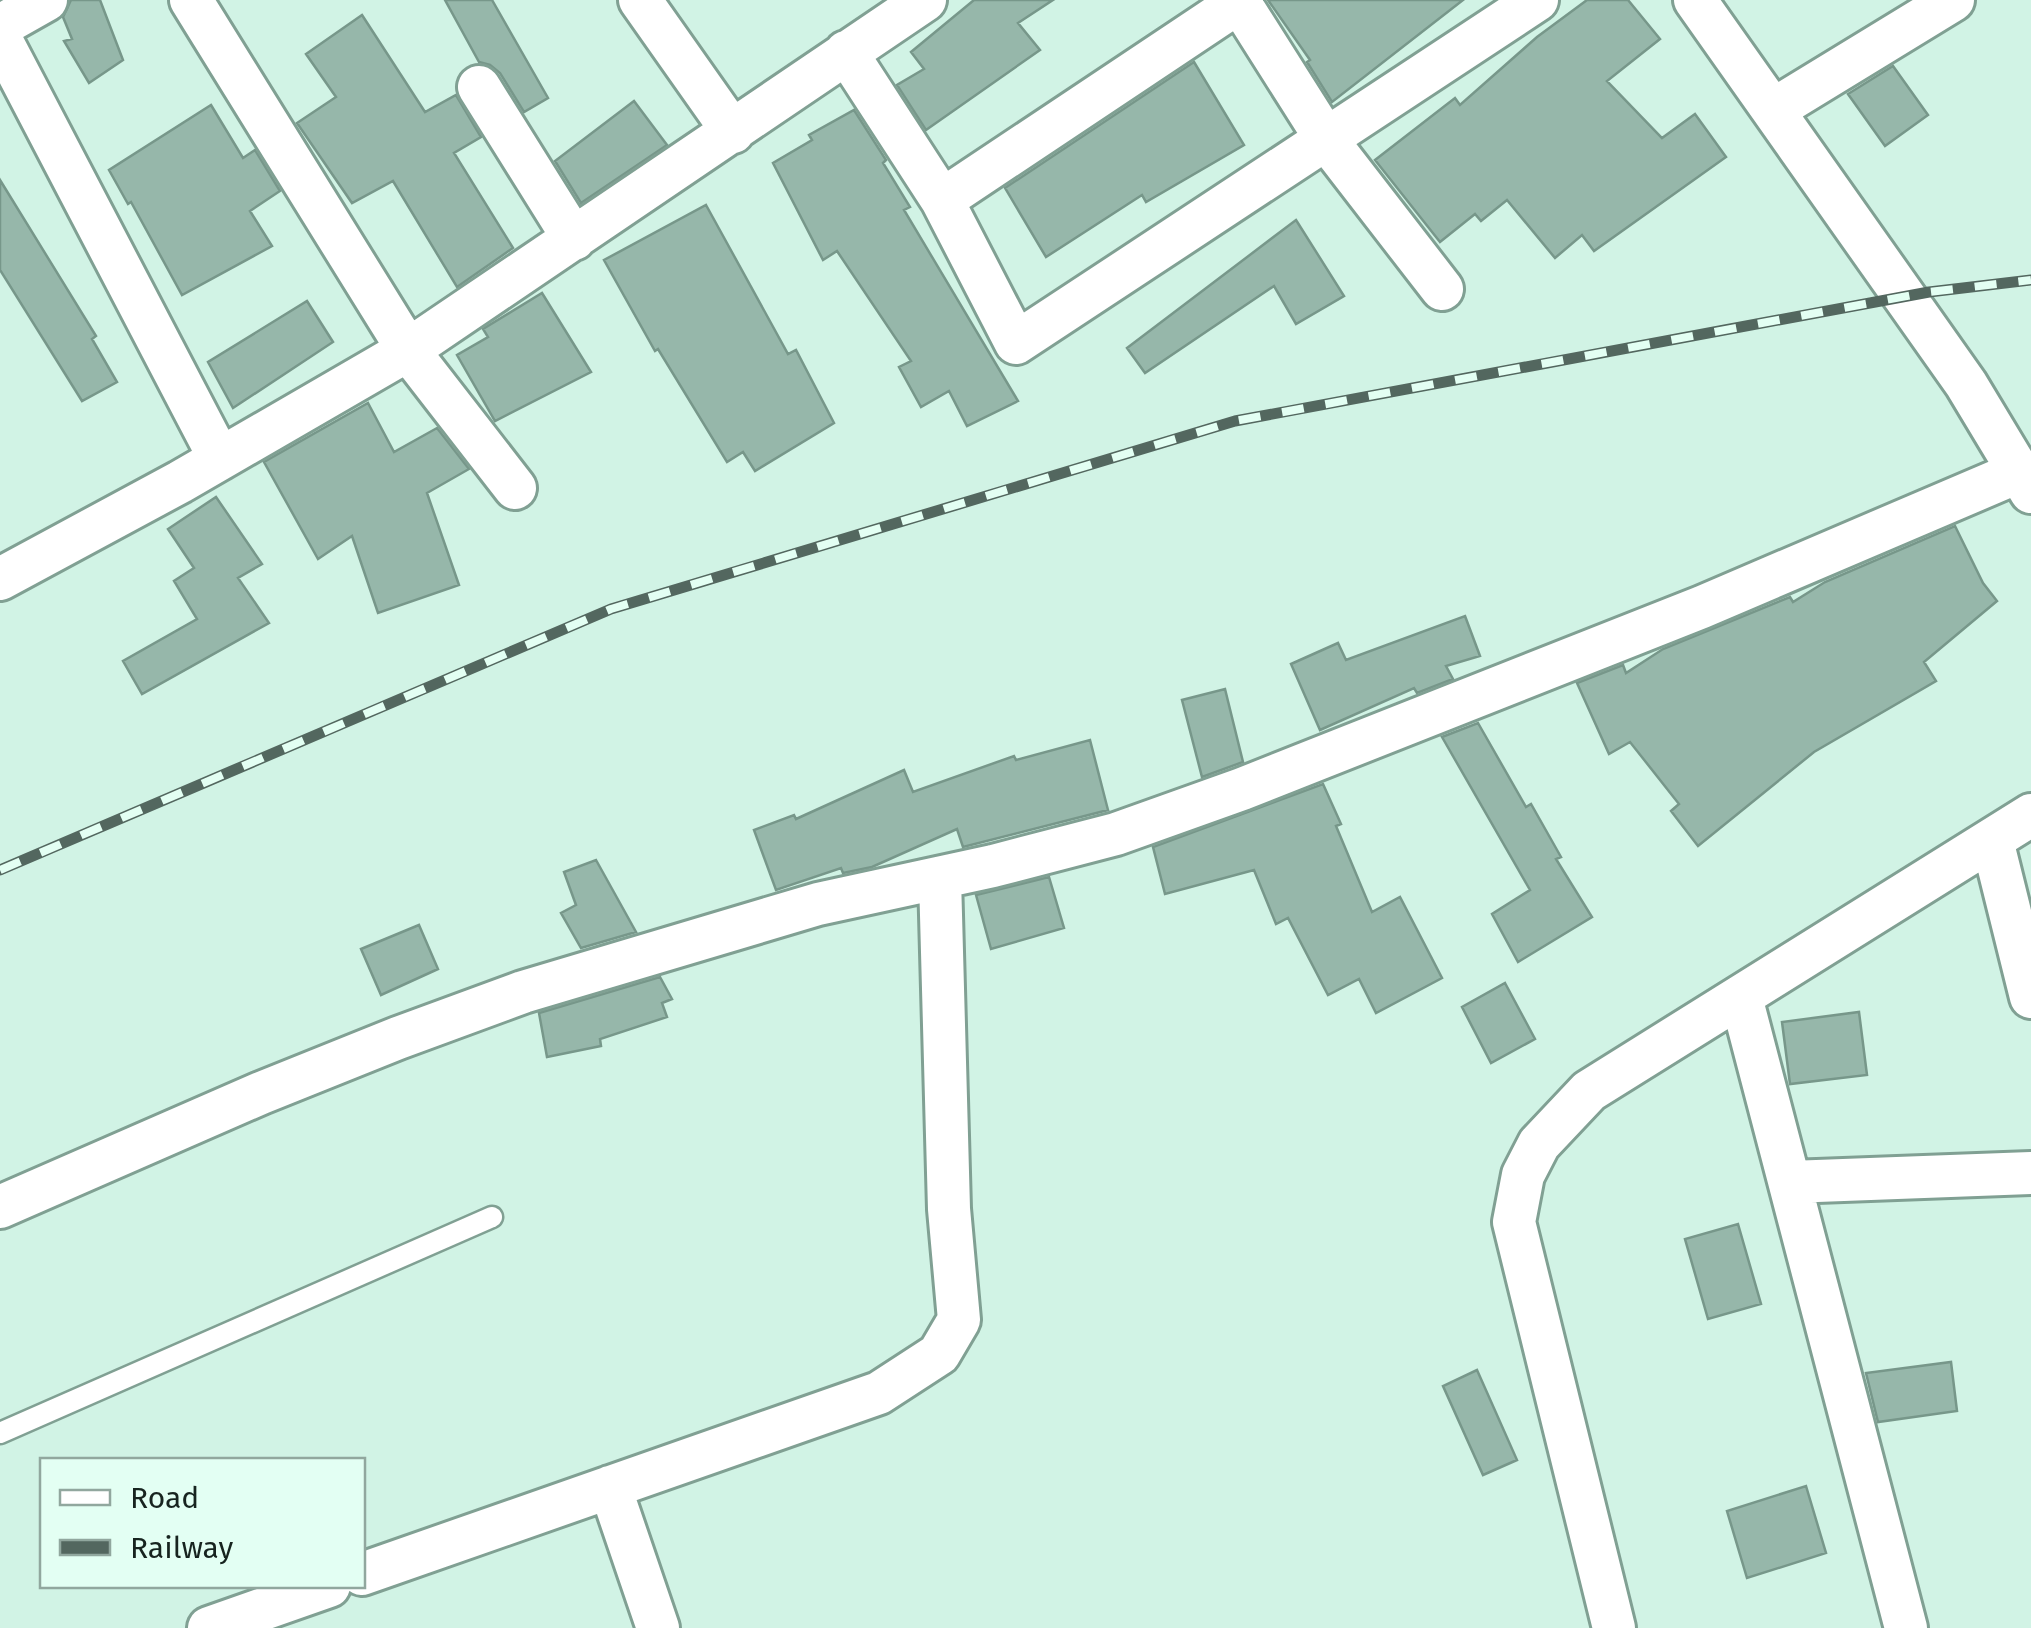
<svg xmlns="http://www.w3.org/2000/svg" width="2031" height="1628" viewBox="0 0 2031 1628" font-family="'Fira Sans',sans-serif">
	<rect width="100%" height="100%" fill="#d1f3e5"/>
	<path fill="#96b7aa" stroke="#77978a" stroke-width="2.5" d="M 71,0 L 100,0 L 123,60 L 89,83 L 64,41 L 72,39 L 63,17 Z
		M 445,0 L 492,0 L 548,98 L 524,112 L 500,73 L 490,65 L 479,62 Z
		M 974,0 L 1053,0 L 1018,23 L 1040,50 L 926,130 L 897,85 L 924,69 L 911,52 Z
		M 1268,0 L 1463,0 L 1332,102 L 1307,62 L 1310,60 Z
		M 1587,0 L 1628,0 L 1660,39 L 1607,81 L 1662,138 L 1695,114 L 1726,157 L 1594,251 L 1582,235 L 1555,258 L 1507,200 L 1481,221 L 1475,214 L 1440,242 L 1375,160 L 1455,98 L 1460,105 L 1537,37 Z
		M 362,15 L 425,112 L 456,95 L 481,137 L 454,153 L 513,248 L 457,287 L 393,181 L 352,203 L 297,123 L 336,97 L 306,54 Z
		M 1194,62 L 1244,145 L 1146,202 L 1142,195 L 1046,257 L 1005,188 Z
		M 1893,66 L 1928,115 L 1885,146 L 1848,94 Z
		M 634,101 L 667,145 L 581,203 L 555,161 Z
		M 211,105 L 243,158 L 255,150 L 280,191 L 250,211 L 272,246 L 182,295 L 131,202 L 128,204 L 109,170 Z
		M 854,110 L 886,160 L 883,163 L 910,207 L 904,210 L 1018,401 L 967,426 L 949,391 L 921,407 L 899,367 L 911,361 L 837,251 L 823,260 L 773,163 L 812,140 L 809,135 Z
		M 0,180 L 96,336 L 92,339 L 117,382 L 82,401 L 0,270 Z
		M 706,205 L 788,354 L 796,350 L 834,423 L 755,471 L 743,452 L 727,462 L 658,349 L 655,351 L 604,260 Z
		M 1296,220 L 1344,296 L 1296,324 L 1274,286 L 1145,373 L 1127,348 Z
		M 542,293 L 591,372 L 495,421 L 457,355 L 488,337 L 483,329 Z
		M 307,301 L 333,342 L 233,408 L 208,362 Z
		M 368,403 L 394,452 L 437,428 L 469,469 L 427,493 L 459,585 L 378,613 L 352,536 L 318,559 L 264,462 Z
		M 216,497 L 262,564 L 238,578 L 269,623 L 142,694 L 123,661 L 197,619 L 174,581 L 194,568 L 168,529 Z
		M 1955,526 L 1983,583 L 1997,601 L 1924,662 L 1936,681 L 1814,752 L 1698,846 L 1671,811 L 1679,804 L 1630,742 L 1609,754 L 1577,683 L 1623,665 L 1626,673 L 1663,649 L 1790,597 L 1793,602 L 1825,582 Z
		M 1465,616 L 1480,656 L 1446,666 L 1453,679 L 1417,693 L 1414,688 L 1320,730 L 1291,664 L 1338,643 L 1346,660 Z
		M 1225,689 L 1243,762 L 1202,777 L 1182,700 Z
		M 1478,723 L 1526,807 L 1531,804 L 1561,857 L 1556,859 L 1592,917 L 1518,962 L 1492,914 L 1530,890 L 1442,737 Z
		M 1090,740 L 1108,810 L 963,847 L 957,829 L 872,867 L 843,873 L 841,868 L 776,890 L 754,830 L 794,815 L 796,819 L 904,770 L 913,792 L 1014,756 L 1016,760 Z
		M 1323,784 L 1341,824 L 1336,826 L 1372,912 L 1400,897 L 1442,978 L 1376,1013 L 1359,979 L 1328,995 L 1288,918 L 1276,924 L 1254,870 L 1165,894 L 1153,847 Z
		M 596,860 L 636,932 L 581,948 L 561,913 L 576,905 L 564,872 Z
		M 1049,877 L 1064,928 L 991,949 L 976,895 Z
		M 419,925 L 438,969 L 381,995 L 361,949 Z
		M 660,977 L 672,999 L 662,1003 L 667,1017 L 600,1039 L 601,1046 L 547,1057 L 539,1013 Z
		M 1505,983 L 1535,1039 L 1491,1063 L 1462,1007 Z
		M 1859,1012 L 1867,1075 L 1790,1084 L 1782,1022 Z
		M 1738,1224 L 1761,1304 L 1708,1319 L 1685,1239 Z
		M 1951,1362 L 1957,1411 L 1878,1422 L 1866,1373 Z
		M 1477,1370 L 1517,1460 L 1483,1475 L 1443,1386 Z
		M 1806,1486 L 1826,1553 L 1747,1578 L 1727,1511 Z"/>
	<g fill="none" stroke-linecap="round" stroke-linejoin="round">
		<defs>
			<path id="service" d="M 0,1433 L 492,1217"/>
			<path id="minor" d="M 191,0 L 408,350 L 515,488
				M 640,0 L 733,132
				M 1238,0 L 1326,139 L 1442,289
				M 1695,0 L 1966,384 L 2031,492
				M 0,26 L 46,0
				M 0,38 L 220,459
				M 846,52 L 942,200 L 1016,343 L 1537,0
				M 479,87 L 574,239
				M 1773,110 L 1953,0
				M 942,200 L 1242,0
				M 0,579 L 180,482 L 408,350 L 925,0
				M 1992,840 L 2031,997
				M 1741,997 L 1906,1628
				M 1790,1182 L 2031,1173
				M 0,1207 L 261,1093 L 398,1038 L 523,992 L 818,904 L 993,866 L 1116,834 L 1242,789 L 1702,607 L 2018,472
				M 610,1487 L 658,1628
				M 362,1574 L 879,1393 L 939,1354 L 959,1320 L 949,1209 L 940,878
				M 209,1628 L 329,1586
				M 1614,1628 L 1514,1222 L 1523,1175 L 1539,1144 L 1589,1091 L 2031,815"/>
		</defs>
		<use href="#service" stroke="#80a093" stroke-width="25"/>
		<use href="#minor" stroke="#80a093" stroke-width="48"/>
		<use href="#service" stroke="#fff" stroke-width="20"/>
		<use href="#minor" stroke="#fff" stroke-width="42"/>
		<defs>
			<path id="rail" d="M 0,870 L 611,609 L 1235,421 L 1929,292 L 2031,280"/>
		</defs>
		<use href="#rail" stroke="#53675f" stroke-width="11"/>
		<use href="#rail" stroke="#e3fff3" stroke-width="8" stroke-dasharray="22" stroke-linecap="butt"/>
	</g>
	<rect x="40" y="1458" width="325" height="130" fill="#e3fff3" stroke="#91a79e" stroke-width="2.5"/>
	<rect x="60" y="1490" width="50" height="15" fill="#ffffff" stroke="#91a79e" stroke-width="2.5"/>
	<text x="130" y="1508" font-size="30" fill="#17241f">Road</text>
	<rect x="60" y="1540" width="50" height="15" fill="#53675f" stroke="#91a79e" stroke-width="2.5"/>
	<text x="130" y="1558" font-size="30" fill="#17241f">Railway</text>
</svg>
